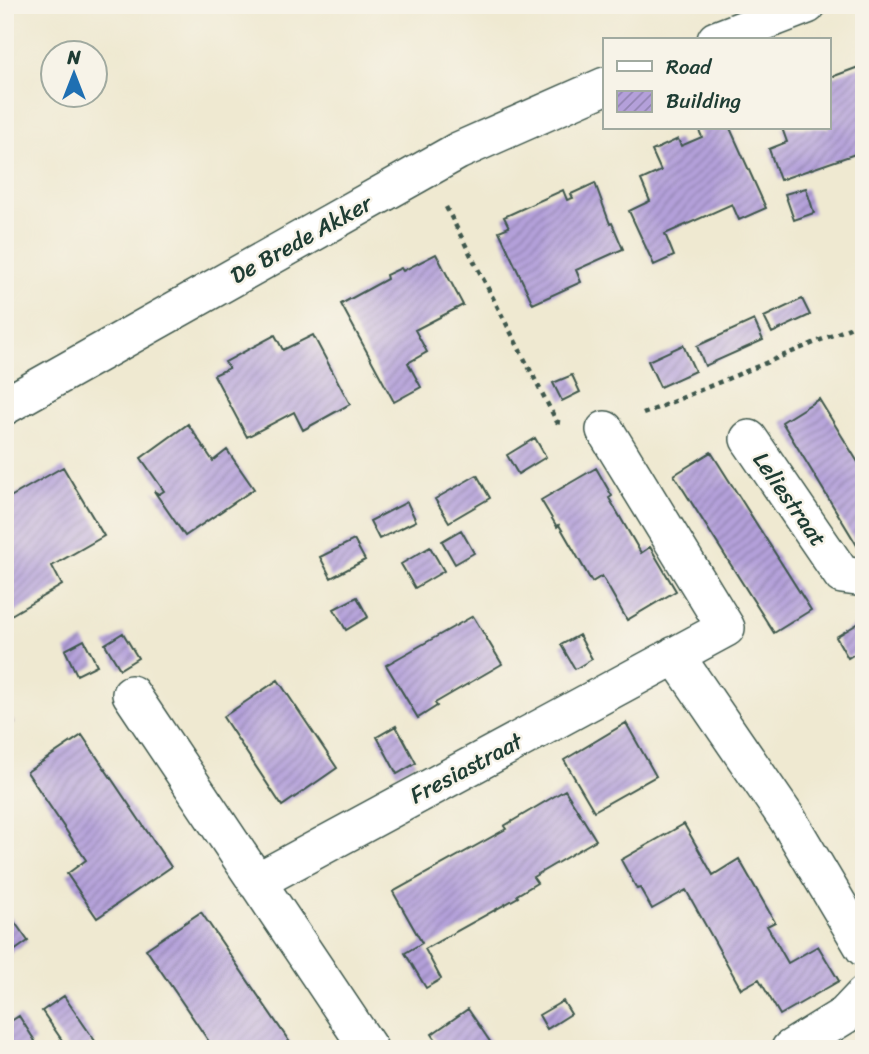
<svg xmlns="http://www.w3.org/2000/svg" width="869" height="1054" viewBox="0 0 869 1054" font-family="Sriracha,sans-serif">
	<defs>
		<pattern id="building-hatch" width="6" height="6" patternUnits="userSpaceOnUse" patternTransform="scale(1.75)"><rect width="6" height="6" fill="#b4a0da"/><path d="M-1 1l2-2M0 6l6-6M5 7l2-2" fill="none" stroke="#9284b2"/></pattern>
	</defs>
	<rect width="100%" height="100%" fill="#f7f3e8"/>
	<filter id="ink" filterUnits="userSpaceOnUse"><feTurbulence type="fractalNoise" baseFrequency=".0143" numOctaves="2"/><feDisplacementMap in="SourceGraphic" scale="14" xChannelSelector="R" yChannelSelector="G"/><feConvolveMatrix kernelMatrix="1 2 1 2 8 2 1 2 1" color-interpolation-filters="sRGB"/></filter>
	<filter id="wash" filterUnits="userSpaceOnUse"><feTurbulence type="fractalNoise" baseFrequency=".00686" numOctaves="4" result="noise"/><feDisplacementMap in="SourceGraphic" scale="28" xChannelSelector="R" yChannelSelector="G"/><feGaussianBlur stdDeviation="1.57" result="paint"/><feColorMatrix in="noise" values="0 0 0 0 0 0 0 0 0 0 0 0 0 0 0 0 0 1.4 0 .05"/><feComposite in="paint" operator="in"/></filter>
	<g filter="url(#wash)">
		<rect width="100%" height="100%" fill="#efe9d1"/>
		<g id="blocks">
			<path fill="url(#building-hatch)" d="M 864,65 L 864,151 L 780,180 L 769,149 L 787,142 L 782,128 L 829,128 L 829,78 Z
				M 698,128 L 730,128 L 766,208 L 739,220 L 732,204 L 665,234 L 674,256 L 654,265 L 629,211 L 650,201 L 641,180 L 661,171 L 652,151 L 678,139 L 681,146 L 702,137 Z
				M 595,183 L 610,224 L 612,223 L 623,249 L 576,270 L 581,282 L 533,304 L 499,231 L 509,227 L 504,217 L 563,190 L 567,200 L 573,198 L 571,194 Z
				M 806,188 L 814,213 L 794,220 L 785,194 Z
				M 436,254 L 463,305 L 415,330 L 427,352 L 408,363 L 421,387 L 394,402 L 341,304 L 387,279 L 386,275 L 401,268 L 403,271 Z
				M 802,299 L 810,315 L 772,333 L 764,317 Z
				M 754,320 L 763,340 L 705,366 L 697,346 Z
				M 275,335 L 283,350 L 313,335 L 350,404 L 303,430 L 294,412 L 247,437 L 214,375 L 229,368 L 225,362 Z
				M 683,345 L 695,371 L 660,387 L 648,361 Z
				M 572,375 L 580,392 L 562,401 L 553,383 Z
				M 819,399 L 864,472 L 864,543 L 858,547 L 782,422 Z
				M 188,424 L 213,461 L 227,450 L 254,489 L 185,536 L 154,491 L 159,494 L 164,491 L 141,458 Z
				M 535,438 L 546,457 L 518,474 L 507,455 Z
				M 711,452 L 811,610 L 774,633 L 674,475 Z
				M 63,467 L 104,536 L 52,566 L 62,585 L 11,615 L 5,605 L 5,500 Z
				M 596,468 L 612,496 L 609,498 L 641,553 L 650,547 L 676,591 L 627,620 L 602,576 L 592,582 L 559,525 L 557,527 L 541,500 Z
				M 477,475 L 490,498 L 449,522 L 435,499 Z
				M 407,502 L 416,521 L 379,539 L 370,521 Z
				M 461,530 L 474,553 L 455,564 L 442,541 Z
				M 354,540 L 365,560 L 331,578 L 320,557 Z
				M 430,547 L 444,571 L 415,588 L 401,564 Z
				M 357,597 L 368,617 L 346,630 L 334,609 Z
				M 473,616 L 502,664 L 435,703 L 437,706 L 418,718 L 386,665 Z
				M 864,620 L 864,648 L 848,658 L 836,637 Z
				M 123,633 L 138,658 L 120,669 L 105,644 Z
				M 579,635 L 592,659 L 575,669 L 561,645 Z
				M 84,640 L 97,665 L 77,675 L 65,650 Z
				M 278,680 L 337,768 L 282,806 L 223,717 Z
				M 5,708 L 14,723 L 5,728 Z
				M 626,723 L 656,776 L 594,811 L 564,760 Z
				M 396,726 L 416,763 L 397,774 L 377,737 Z
				M 82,735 L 171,867 L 97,918 L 67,874 L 86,860 L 27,772 Z
				M 565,790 L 596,840 L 533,877 L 537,883 L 517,895 L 518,897 L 425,949 L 441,979 L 426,988 L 405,953 L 422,943 L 393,892 L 506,829 L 504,826 Z
				M 684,824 L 713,875 L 739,859 L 775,922 L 767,926 L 788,963 L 818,946 L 839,981 L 780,1015 L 759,979 L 741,989 L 686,890 L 652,909 L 640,888 L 637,889 L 621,860 Z
				M 201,912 L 291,1044 L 283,1049 L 214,1049 L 146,949 Z
				M 11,917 L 28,941 L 7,956 L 5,921 Z
				M 64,996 L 95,1041 L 85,1049 L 68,1049 L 42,1011 Z
				M 563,1001 L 571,1014 L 547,1029 L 539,1015 Z
				M 468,1009 L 495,1049 L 442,1049 L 432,1034 Z
				M 19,1016 L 35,1041 L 22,1049 L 5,1049 L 5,1025 Z"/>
		</g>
	</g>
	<g filter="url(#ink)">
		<use href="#blocks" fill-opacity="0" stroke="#3e574c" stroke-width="2"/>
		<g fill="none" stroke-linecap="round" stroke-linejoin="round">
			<defs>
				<path id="street" d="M 716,40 L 807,5
					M 5,406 L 458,151 L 605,86
					M 749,439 L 842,575 L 864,578
					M 675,655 L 788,820 L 864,948
					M 131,694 L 369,1049
					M 256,882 L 726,628 L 605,430
					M 790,1049 L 845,1015 L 864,995"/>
			</defs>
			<use href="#street" stroke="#3e574c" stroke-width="40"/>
			<path stroke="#3e574c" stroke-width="4.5" stroke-dasharray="5 5" stroke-linecap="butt" d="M 446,207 L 557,422 L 564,423
				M 643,414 L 864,322"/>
			<use href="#street" stroke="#fff" stroke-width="37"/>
		</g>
	</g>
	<g text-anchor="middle" stroke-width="5" stroke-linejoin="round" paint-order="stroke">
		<g font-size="23" fill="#1f3d34" stroke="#f7f3e8">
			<text transform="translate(301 239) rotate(-29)" y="8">De Brede Akker</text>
			<text transform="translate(790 499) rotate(55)" y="8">Leliestraat</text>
			<text transform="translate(466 768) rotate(-28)" y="8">Fresiastraat</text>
		</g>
	</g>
	<rect width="869" height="1054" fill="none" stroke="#f7f3e8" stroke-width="28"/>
	<rect x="603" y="38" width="228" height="91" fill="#f7f3e8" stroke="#a1aaa0" stroke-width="2"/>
	<rect x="617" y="61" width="35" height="10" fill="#ffffff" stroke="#a1aaa0" stroke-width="2"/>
	<text x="666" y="74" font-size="21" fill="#1f3d34">Road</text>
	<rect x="617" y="91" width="35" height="21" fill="url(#building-hatch)" stroke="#a1aaa0" stroke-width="2"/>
	<text x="666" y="108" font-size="21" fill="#1f3d34">Building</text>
	<g transform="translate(74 74)"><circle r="33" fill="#f7f3e8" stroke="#a1aaa0" stroke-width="2"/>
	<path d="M0-5L12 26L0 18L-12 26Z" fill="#1f6fb2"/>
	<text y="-10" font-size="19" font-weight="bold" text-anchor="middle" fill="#1f3d34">N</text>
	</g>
</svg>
